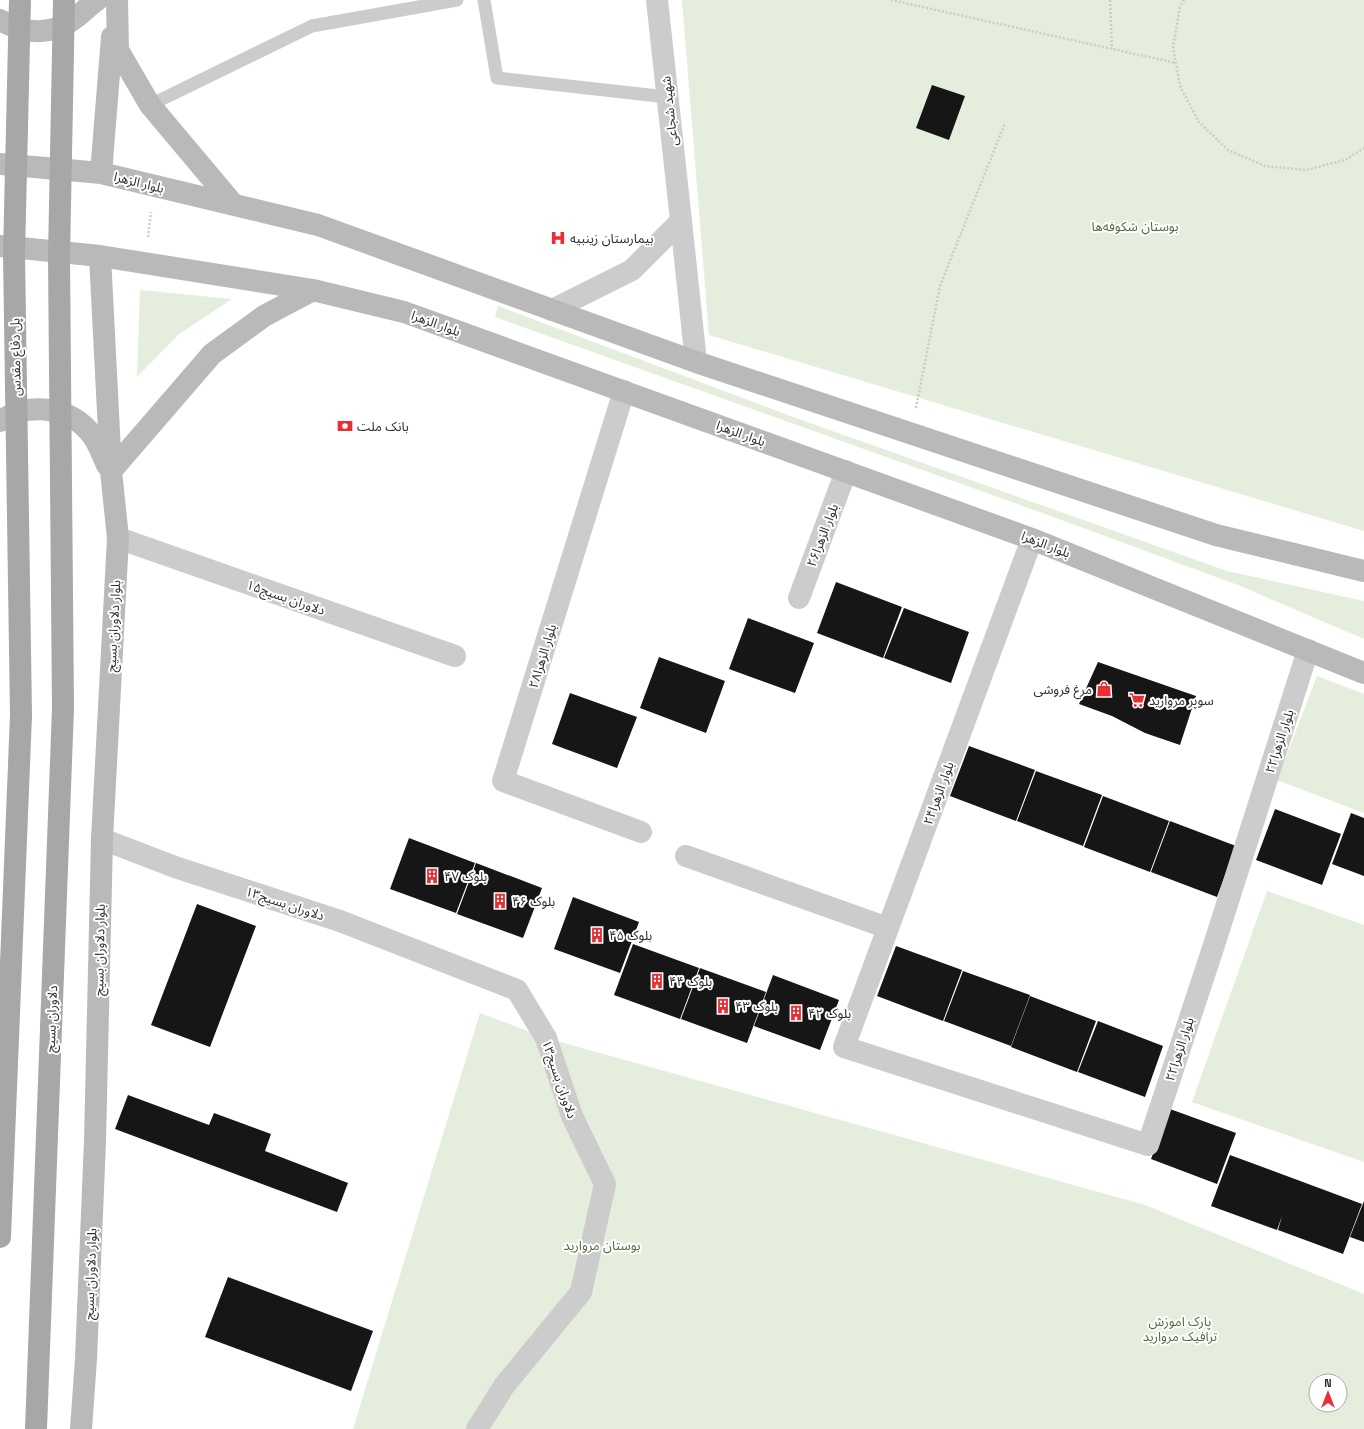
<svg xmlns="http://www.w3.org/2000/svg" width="1364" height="1429" viewBox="0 0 1364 1429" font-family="'Space Grotesk','Noto Sans Arabic',sans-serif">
	<rect width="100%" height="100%" fill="#fff"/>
	<path fill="#e5eddd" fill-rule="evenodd" d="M 682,0 L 1364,0 L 1364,531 L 709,335 Z
		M 140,290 L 232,299 L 179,334 L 137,377 Z
		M 498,306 L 793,417 L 1227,571 L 1364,601 L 1364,639 L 1238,585 L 1037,511 L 495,317 Z
		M 1317,676 L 1364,694 L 1364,813 L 1277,780 Z
		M 1267,891 L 1364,925 L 1364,1162 L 1192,1102 Z
		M 480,1013 L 546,1038 L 1145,1205 L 1364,1294 L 1364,1429 L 353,1429 ZM 1316,1381 L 1340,1381 L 1340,1405 L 1316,1405 Z"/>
	<path fill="#161616" d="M 932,85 L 965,96 L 949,140 L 916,128 Z
		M 836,582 L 902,607 L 883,658 L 817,633 Z
		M 904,608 L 969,632 L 951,683 L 884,658 Z
		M 748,618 L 814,643 L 795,693 L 729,669 Z
		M 659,657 L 725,681 L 706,733 L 640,708 Z
		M 1098,662 L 1196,696 L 1180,745 L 1145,733 L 1112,716 L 1079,704 Z
		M 570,693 L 637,717 L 617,768 L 552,744 Z
		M 969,746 L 1035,770 L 1016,821 L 950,796 Z
		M 1036,771 L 1102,795 L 1083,846 L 1017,821 Z
		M 1103,796 L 1169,821 L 1150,872 L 1084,847 Z
		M 1275,809 L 1341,834 L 1322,885 L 1256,860 Z
		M 1351,813 L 1364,818 L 1364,876 L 1332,864 Z
		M 1170,821 L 1236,846 L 1217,897 L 1151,872 Z
		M 409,838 L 475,863 L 456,913 L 390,889 Z
		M 476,863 L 542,888 L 523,938 L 457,914 Z
		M 573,897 L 639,922 L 620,973 L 554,949 Z
		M 197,904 L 256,926 L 210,1047 L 151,1025 Z
		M 633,944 L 699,968 L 680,1019 L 614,995 Z
		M 896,946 L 962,970 L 943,1021 L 877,996 Z
		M 700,968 L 766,992 L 747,1043 L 681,1019 Z
		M 963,971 L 1030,995 L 1011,1046 L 944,1021 Z
		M 773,975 L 839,1000 L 820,1050 L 754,1026 Z
		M 1030,996 L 1096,1021 L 1077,1072 L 1011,1047 Z
		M 1098,1021 L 1163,1046 L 1145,1097 L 1078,1072 Z
		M 128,1095 L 209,1125 L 214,1113 L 271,1134 L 265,1151 L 348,1183 L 337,1212 L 115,1129 Z
		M 1170,1109 L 1236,1133 L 1217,1184 L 1151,1159 Z
		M 1230,1155 L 1362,1204 L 1343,1254 L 1278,1230 L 1282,1216 L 1277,1230 L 1211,1206 Z
		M 1364,1201 L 1364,1242 L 1350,1237 Z
		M 228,1277 L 373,1331 L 351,1391 L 205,1337 Z"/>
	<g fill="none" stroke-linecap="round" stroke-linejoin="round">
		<path stroke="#ccc" stroke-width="2.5" stroke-dasharray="2 2" stroke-linecap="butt" d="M 891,0 L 1176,63
			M 1110,0 L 1112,49
			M 1184,0 L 1180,7 L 1173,47 L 1180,86 L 1199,122 L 1228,150 L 1265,166 L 1306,170 L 1345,160 L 1364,148
			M 148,237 L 151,212
			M 916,408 L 940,286 L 1005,123"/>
		<path stroke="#ccc" stroke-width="13" d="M 484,0 L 497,78 L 667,97
			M 150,105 L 312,26 L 457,0"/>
		<path stroke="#ccc" stroke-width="22" d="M 657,0 L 681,221
			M 552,310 L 632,270 L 681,221 L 696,362
			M 624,391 L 503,781 L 641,832
			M 118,538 L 455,656
			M 1032,539 L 844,1047 L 1148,1145 L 1214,945 L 1308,650
			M 799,598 L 846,471
			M 102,839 L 175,867 L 340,921 L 517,990 L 546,1038 L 572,1116 L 605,1184 L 581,1292 L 504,1386 L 477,1429
			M 686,856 L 888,928"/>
		<path stroke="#b9b9b9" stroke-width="22" d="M 117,0 L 118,50 L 150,105 L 234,205
			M 0,20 C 27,35 53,36 78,16 C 85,10 90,5 97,0
			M 0,164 L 101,173 L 318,225 L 696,362 L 1216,535 L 1364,571
			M 101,173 L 112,37
			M 0,246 L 100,256 L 313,290 L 404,312 L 1032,539 L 1364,673
			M 0,421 C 29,402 70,406 92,435 C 99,444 102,455 107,465
			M 111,471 L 212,354 L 264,316 L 313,290
			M 81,1429 L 86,1359 L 95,1141 L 102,839 L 118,538 L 111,471 L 100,256"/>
		<path stroke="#a7a7a7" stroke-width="22" d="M 0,1237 L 21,715
			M 36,1429 L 63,708"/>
		<path stroke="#a7a7a7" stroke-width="22" d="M 20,0 L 14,254 L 21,715
			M 63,708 L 59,257 L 64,0"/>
	</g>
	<defs>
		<symbol id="hospital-bare" viewBox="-9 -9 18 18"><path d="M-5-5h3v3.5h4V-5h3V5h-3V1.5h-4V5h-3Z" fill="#e82f33" stroke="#fff" stroke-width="2.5" paint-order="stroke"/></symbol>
		<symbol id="bank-bare" viewBox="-9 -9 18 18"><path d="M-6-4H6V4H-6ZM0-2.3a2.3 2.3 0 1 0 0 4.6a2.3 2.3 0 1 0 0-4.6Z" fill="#e82f33" stroke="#fff" stroke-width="2.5" paint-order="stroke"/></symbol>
		<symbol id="shop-bare" viewBox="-9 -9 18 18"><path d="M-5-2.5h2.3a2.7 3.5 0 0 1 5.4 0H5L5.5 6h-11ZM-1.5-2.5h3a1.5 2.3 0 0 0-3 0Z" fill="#e82f33" stroke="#fff" stroke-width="2.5" paint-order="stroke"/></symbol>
		<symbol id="supermarket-bare" viewBox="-9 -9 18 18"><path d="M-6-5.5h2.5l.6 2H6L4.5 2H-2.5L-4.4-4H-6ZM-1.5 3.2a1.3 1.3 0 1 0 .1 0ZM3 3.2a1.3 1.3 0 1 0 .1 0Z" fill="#e82f33" stroke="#fff" stroke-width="2.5" paint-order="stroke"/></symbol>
		<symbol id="building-bare" viewBox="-9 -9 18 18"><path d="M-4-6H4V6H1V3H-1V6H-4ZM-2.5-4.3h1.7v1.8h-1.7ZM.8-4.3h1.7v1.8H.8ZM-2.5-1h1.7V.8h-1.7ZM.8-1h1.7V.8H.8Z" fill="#e82f33" stroke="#fff" stroke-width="2.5" paint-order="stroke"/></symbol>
	</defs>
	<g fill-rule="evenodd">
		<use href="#hospital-bare" x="547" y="227" width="22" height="22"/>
		<use href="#bank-bare" x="334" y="415" width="22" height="22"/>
		<use href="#shop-bare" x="1093" y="678" width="22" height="22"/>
		<use href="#supermarket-bare" x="1126" y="689" width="22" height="22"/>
		<use href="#building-bare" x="421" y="865" width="22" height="22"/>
		<use href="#building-bare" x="489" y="890" width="22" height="22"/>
		<use href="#building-bare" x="586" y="924" width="22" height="22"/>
		<use href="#building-bare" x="646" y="970" width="22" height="22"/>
		<use href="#building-bare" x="712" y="995" width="22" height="22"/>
		<use href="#building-bare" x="785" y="1002" width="22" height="22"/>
	</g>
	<g text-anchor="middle" stroke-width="4" stroke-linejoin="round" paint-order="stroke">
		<g font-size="13" fill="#2f2f2f" stroke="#fff">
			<text transform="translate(669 111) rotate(-96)" y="5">شهید شجاعی</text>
			<text transform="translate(139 182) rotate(14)" y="5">بلوار الزهرا</text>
			<text transform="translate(436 323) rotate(20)" y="5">بلوار الزهرا</text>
			<text transform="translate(15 357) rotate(-91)" y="5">پل دفاع مقدس</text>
			<text transform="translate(741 433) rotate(20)" y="5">بلوار الزهرا</text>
			<text transform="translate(822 535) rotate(-69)" y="5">بلوار الزهرا۲۶</text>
			<text transform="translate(1046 544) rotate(21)" y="5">بلوار الزهرا</text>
			<text transform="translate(286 597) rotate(19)" y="5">دلاوران بسیج۱۵</text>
			<text transform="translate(113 626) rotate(-87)" y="5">بلوار دلاوران بسیج</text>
			<text transform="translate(542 656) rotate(-73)" y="5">بلوار الزهرا۲۸</text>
			<text transform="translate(1279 741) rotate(-72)" y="5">بلوار الزهرا۲۲</text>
			<text transform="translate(938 793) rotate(-70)" y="5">بلوار الزهرا۲۴</text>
			<text transform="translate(285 903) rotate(18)" y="5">دلاوران بسیج۱۳</text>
			<text transform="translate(99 950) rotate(-89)" y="5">بلوار دلاوران بسیج</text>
			<text transform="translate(51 1019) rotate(-88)" y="5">دلاوران بسیج</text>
			<text transform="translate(1179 1049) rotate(-72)" y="5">بلوار الزهرا۲۲</text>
			<text transform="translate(560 1079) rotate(71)" y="5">دلاوران بسیج۱۳</text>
			<text transform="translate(90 1274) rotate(-88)" y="5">بلوار دلاوران بسیج</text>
		</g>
		<g font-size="13" fill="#506c3c" stroke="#fff">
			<text x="1135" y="231">بوستان شکوفه‌ها</text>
			<text x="602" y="1250">بوستان مروارید</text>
			<text x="1180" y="1326">پارک اموزش<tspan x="1180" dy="15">ترافیک مروارید</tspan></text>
		</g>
		<g font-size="13" fill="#2f2f2f" stroke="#fff" text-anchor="start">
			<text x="570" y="243">بیمارستان زینبیه</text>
			<text x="357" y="431">بانک ملت</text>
			<text x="1092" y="694" text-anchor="end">مرغ فروشی</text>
			<text x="1149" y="705">سوپر مروارید</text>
			<text x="444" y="881">بلوک ۴۷</text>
			<text x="512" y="906">بلوک ۴۶</text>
			<text x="609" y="940">بلوک ۴۵</text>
			<text x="669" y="986">بلوک ۴۴</text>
			<text x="735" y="1011">بلوک ۴۳</text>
			<text x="808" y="1018">بلوک ۴۲</text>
		</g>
	</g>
	<g transform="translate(1328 1393)"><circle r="19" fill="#ffffff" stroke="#acacac"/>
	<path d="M0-3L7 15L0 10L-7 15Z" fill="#e82f33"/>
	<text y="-6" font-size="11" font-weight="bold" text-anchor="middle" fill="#2f2f2f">N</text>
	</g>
</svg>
